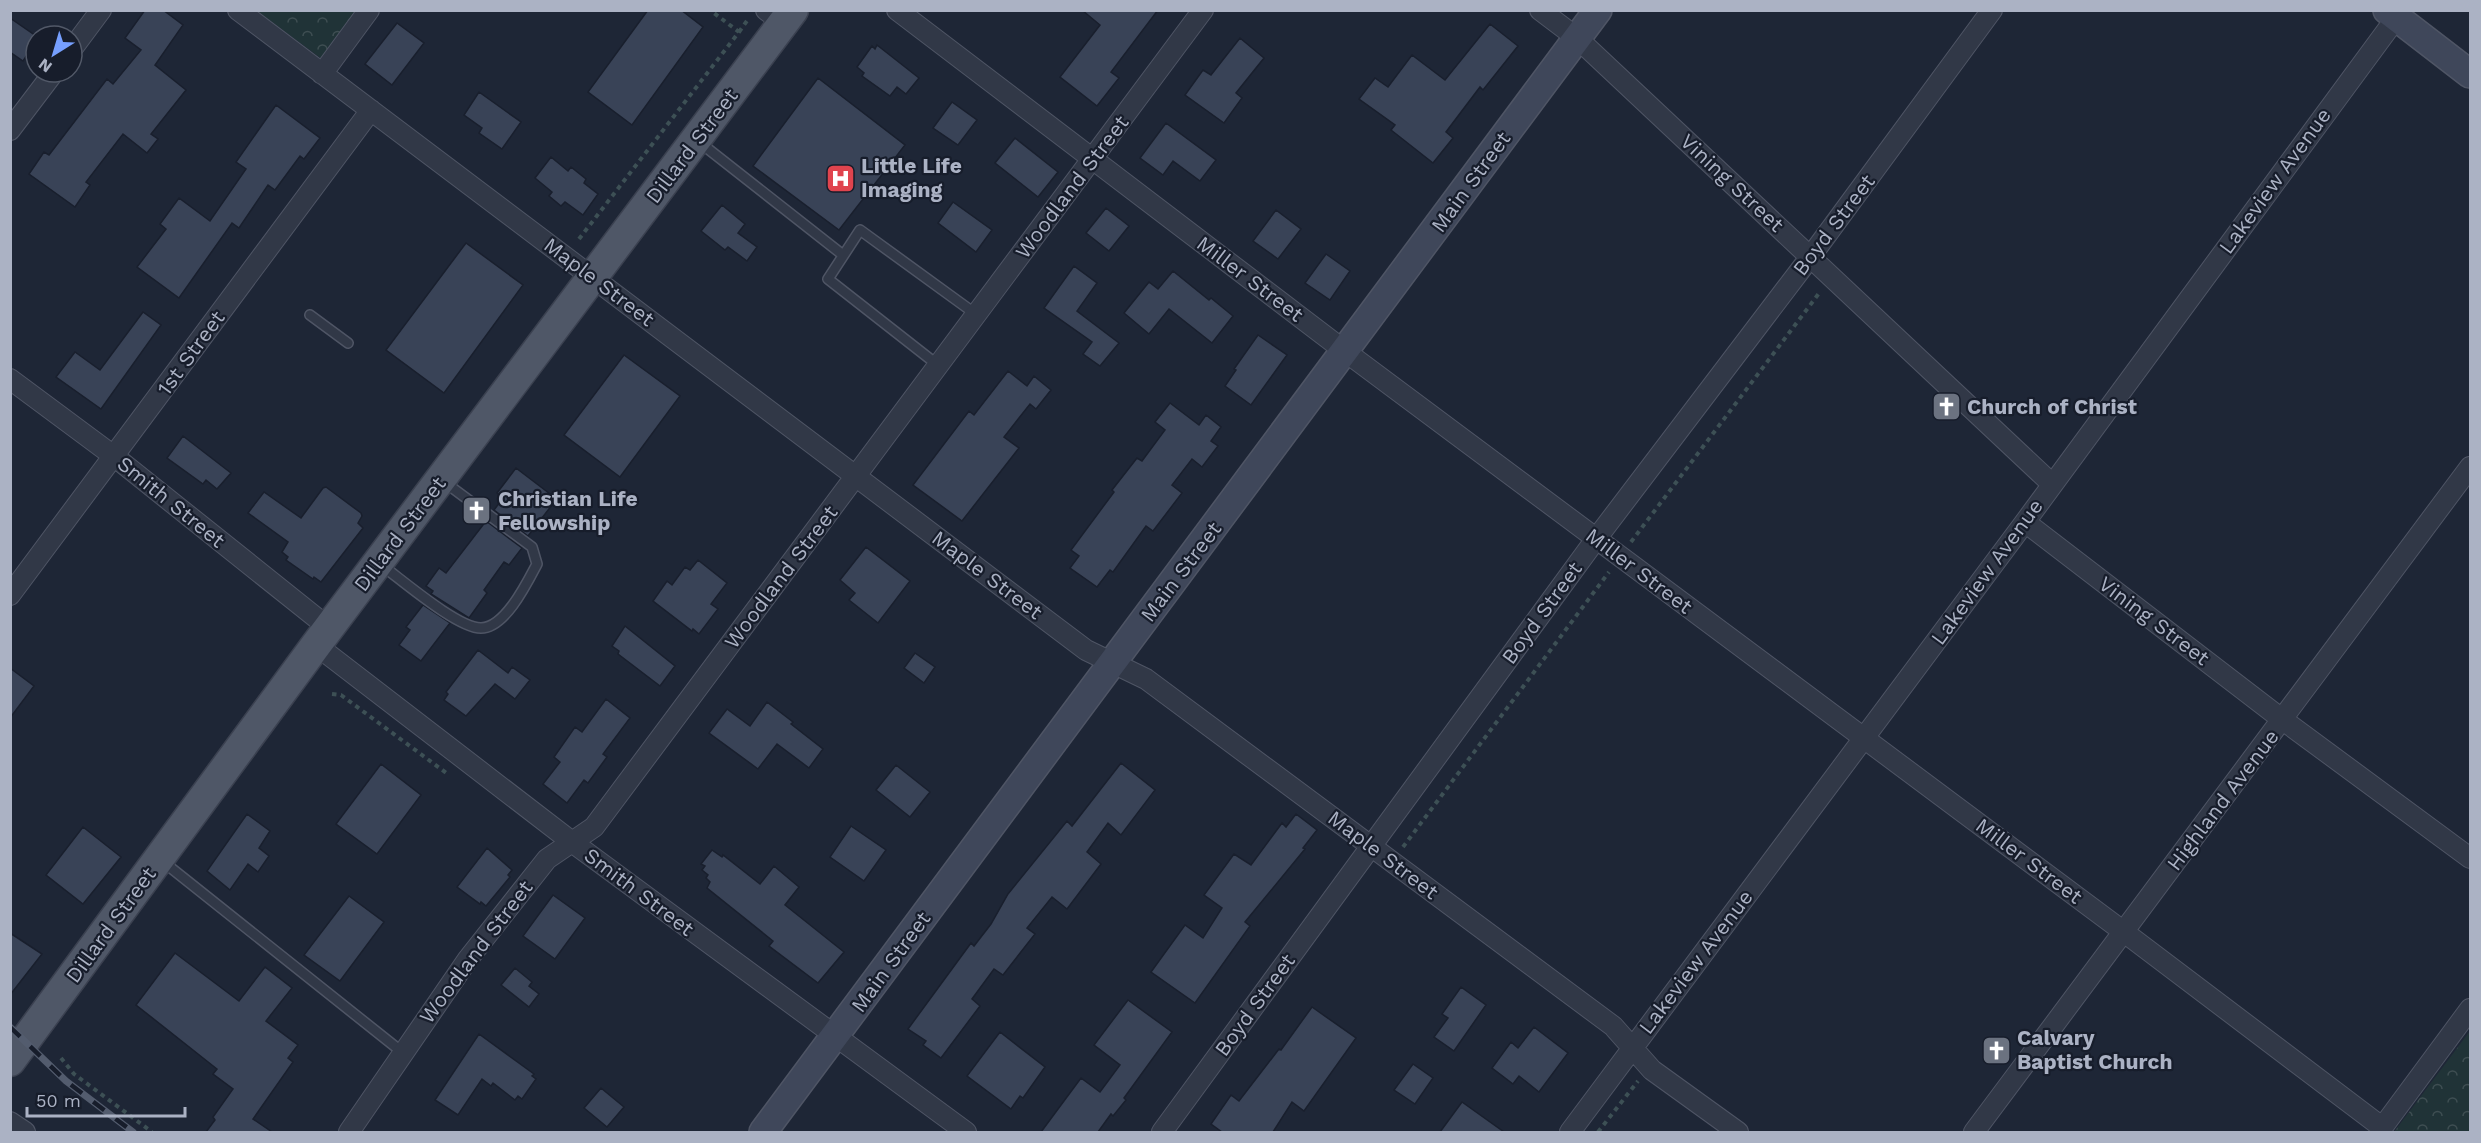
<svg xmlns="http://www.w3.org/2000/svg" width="2481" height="1143" viewBox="0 0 2481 1143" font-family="'Work Sans',sans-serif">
	<defs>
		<pattern id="park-crowns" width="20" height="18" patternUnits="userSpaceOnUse" patternTransform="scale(1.5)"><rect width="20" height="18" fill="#203337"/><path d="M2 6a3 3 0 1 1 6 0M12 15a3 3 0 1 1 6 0" fill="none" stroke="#3e4e52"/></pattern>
	</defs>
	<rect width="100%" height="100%" fill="#1e2636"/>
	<path fill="url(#park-crowns)" d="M 257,11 L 357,11 L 322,59 Z
		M 2470,1031 L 2470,1132 L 2394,1132 Z"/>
	<path fill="#394357" stroke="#191f2d" stroke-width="1.5" d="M 145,10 L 163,10 L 183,25 L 155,65 L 186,90 L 151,134 L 158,139 L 147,153 L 123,134 L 86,182 L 90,185 L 75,207 L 29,174 L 44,152 L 49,155 L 107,79 L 113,84 L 141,50 L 125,38 Z
		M 648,10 L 681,10 L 703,27 L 632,125 L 588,92 Z
		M 1082,10 L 1158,10 L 1111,72 L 1119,78 L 1097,106 L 1060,77 L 1100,25 Z
		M 10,18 L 36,36 L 36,42 L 23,61 L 10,52 Z
		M 397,23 L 424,43 L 392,85 L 365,64 Z
		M 1490,24 L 1518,46 L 1483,90 L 1480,87 L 1446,132 L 1453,138 L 1433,163 L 1391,130 L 1395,125 L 1359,99 L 1375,78 L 1388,87 L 1412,55 L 1445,80 Z
		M 1240,38 L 1264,58 L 1236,93 L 1242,98 L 1224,123 L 1185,95 L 1203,70 L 1211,75 Z
		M 877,45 L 919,78 L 906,94 L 897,87 L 890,96 L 862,76 L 864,73 L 857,67 L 872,46 L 875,49 Z
		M 818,78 L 905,145 L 839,230 L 753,166 Z
		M 479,92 L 521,122 L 502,149 L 479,133 L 482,128 L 464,115 Z
		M 952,102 L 977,120 L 958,145 L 933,128 Z
		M 276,105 L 320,138 L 304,159 L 300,156 L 275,190 L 268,185 L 239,228 L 232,223 L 179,298 L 137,267 L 166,229 L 160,224 L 179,198 L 210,221 L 246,169 L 236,162 Z
		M 1166,123 L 1216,160 L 1200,181 L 1173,161 L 1163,175 L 1140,158 Z
		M 1015,138 L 1058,172 L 1038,197 L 995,163 Z
		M 551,157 L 568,171 L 571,167 L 586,179 L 584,183 L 598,194 L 583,215 L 565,202 L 561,206 L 549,196 L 552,192 L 535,178 Z
		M 953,202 L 992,230 L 976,252 L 938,223 Z
		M 722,205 L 745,224 L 738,233 L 757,247 L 747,261 L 728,247 L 725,250 L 701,231 Z
		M 1106,208 L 1129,226 L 1109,251 L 1086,233 Z
		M 1276,210 L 1301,229 L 1278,259 L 1253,241 Z
		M 466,243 L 523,285 L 444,393 L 386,350 Z
		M 1326,254 L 1350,271 L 1330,300 L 1305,283 Z
		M 1074,266 L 1097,283 L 1077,311 L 1119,343 L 1100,366 L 1083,354 L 1092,342 L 1044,308 Z
		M 1173,271 L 1209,300 L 1211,298 L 1233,316 L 1212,343 L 1169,309 L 1149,334 L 1124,313 L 1149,282 L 1158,289 Z
		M 143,312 L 161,325 L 101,409 L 56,377 L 75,352 L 100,370 Z
		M 1258,335 L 1287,355 L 1251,405 L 1225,386 L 1236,370 L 1234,369 Z
		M 624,355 L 680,396 L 620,477 L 564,435 Z
		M 1008,371 L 1027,386 L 1034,376 L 1051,390 L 1036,409 L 1030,404 L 1004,437 L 1019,448 L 962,521 L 913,485 L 969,411 L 974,415 Z
		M 1170,403 L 1199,425 L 1206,415 L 1221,427 L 1211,441 L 1218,446 L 1202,467 L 1192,459 L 1172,485 L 1182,493 L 1153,531 L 1146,526 L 1113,572 L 1110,570 L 1097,587 L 1070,568 L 1079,556 L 1071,550 L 1114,492 L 1112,490 L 1137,458 L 1142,461 L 1165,430 L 1155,422 Z
		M 183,436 L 231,473 L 217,489 L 206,480 L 203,484 L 167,458 Z
		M 516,468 L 554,497 L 549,503 L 552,505 L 528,536 L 494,510 L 503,498 L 497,493 Z
		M 326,487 L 361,513 L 362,516 L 358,523 L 363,528 L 321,582 L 314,577 L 313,579 L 286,560 L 288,557 L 282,552 L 288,542 L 248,513 L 264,492 L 301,518 L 323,488 Z
		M 486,521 L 522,548 L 509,565 L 504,562 L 484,590 L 487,593 L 469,618 L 431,594 L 433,591 L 426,586 L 439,568 L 446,573 Z
		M 866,547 L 910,581 L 878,623 L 849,600 L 855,593 L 840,580 Z
		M 698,560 L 727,583 L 711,604 L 718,609 L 699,634 L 693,629 L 692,631 L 653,601 L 667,581 L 672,585 L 685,567 L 690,570 Z
		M 423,605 L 450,623 L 421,661 L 399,645 L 410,630 L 406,627 Z
		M 625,626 L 675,666 L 660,686 L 618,654 L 619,651 L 612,646 Z
		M 478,650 L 508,673 L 512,667 L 530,680 L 515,699 L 495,684 L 466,716 L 444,700 L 448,694 L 446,692 Z
		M 915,653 L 935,667 L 924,683 L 904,668 Z
		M 10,668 L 34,686 L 10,718 Z
		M 606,699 L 630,718 L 603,754 L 607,757 L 588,783 L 584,780 L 567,803 L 543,784 L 560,762 L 554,757 L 575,727 L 582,732 Z
		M 767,702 L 793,722 L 791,724 L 823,749 L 809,768 L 777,744 L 758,769 L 709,733 L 727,709 L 750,726 Z
		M 1121,763 L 1155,790 L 1121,835 L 1108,823 L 1087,852 L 1101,864 L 1067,909 L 1052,897 L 1027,928 L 1035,934 L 1003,975 L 994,969 L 972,999 L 980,1006 L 941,1058 L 923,1045 L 926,1041 L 908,1029 L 971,943 L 974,946 L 991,924 L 1008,894 L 1067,821 L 1072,826 Z
		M 381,764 L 421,795 L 377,854 L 336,824 Z
		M 896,765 L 930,792 L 910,817 L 876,790 Z
		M 247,814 L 270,831 L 259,848 L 269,856 L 258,872 L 248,864 L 230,890 L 207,871 Z
		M 1296,814 L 1317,830 L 1303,848 L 1305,849 L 1245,922 L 1250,926 L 1195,1003 L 1151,972 L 1185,925 L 1203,938 L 1222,908 L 1204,895 L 1234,854 L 1251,865 L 1282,823 L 1286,827 Z
		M 851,826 L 886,850 L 864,881 L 830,857 Z
		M 83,827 L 121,857 L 83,904 L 46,875 Z
		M 487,848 L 512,870 L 508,875 L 510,877 L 486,906 L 481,902 L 480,904 L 457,887 Z
		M 712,850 L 722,857 L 723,855 L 760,884 L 774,866 L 799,887 L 785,905 L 844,952 L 818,983 L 769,946 L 773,941 L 707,888 L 710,882 L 706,878 L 708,875 L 702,870 L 705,866 L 701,864 Z
		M 553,895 L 585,918 L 555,959 L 523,936 Z
		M 349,896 L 384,922 L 340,981 L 304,955 Z
		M 10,933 L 42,954 L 10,995 Z
		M 175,953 L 239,1001 L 265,967 L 292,988 L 266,1021 L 298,1045 L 288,1058 L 293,1062 L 253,1119 L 272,1132 L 206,1132 L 215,1120 L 213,1117 L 233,1089 L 213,1074 L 217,1069 L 136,1005 Z
		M 515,968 L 532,982 L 529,986 L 539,994 L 529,1007 L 501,985 Z
		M 1461,987 L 1486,1005 L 1454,1051 L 1434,1037 L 1448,1018 L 1442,1014 Z
		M 1128,1000 L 1172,1032 L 1124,1098 L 1126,1100 L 1113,1116 L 1111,1114 L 1098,1132 L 1041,1132 L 1081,1078 L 1100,1092 L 1120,1065 L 1094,1045 Z
		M 1312,1007 L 1356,1038 L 1304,1111 L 1292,1102 L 1273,1132 L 1222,1132 L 1211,1124 L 1231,1095 L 1239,1101 L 1279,1049 L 1281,1050 Z
		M 1534,1027 L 1568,1053 L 1539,1092 L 1519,1076 L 1513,1084 L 1492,1068 L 1511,1042 L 1518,1048 Z
		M 1000,1032 L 1045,1067 L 1023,1098 L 1020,1096 L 1011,1109 L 967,1076 Z
		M 479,1034 L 534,1074 L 532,1076 L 536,1079 L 522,1099 L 518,1096 L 515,1100 L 493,1083 L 491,1086 L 482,1079 L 458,1115 L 435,1100 Z
		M 1413,1064 L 1433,1078 L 1415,1104 L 1394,1090 Z
		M 601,1088 L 624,1107 L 607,1127 L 584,1108 Z
		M 1462,1102 L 1504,1132 L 1440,1132 Z"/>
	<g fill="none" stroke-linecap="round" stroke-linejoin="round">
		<defs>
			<path id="lane" d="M 698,141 L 843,255
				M 310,315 L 348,343
				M 939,366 L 828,279 L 860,230 L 977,315
				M 380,564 C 401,579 457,628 481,628 C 505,628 527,583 537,564 L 532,547 L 443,481
				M 161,860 L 402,1052"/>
			<path id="street" d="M 238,10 L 1086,650 L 1146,679 L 1613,1026 L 1652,1070 L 1738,1132
				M 766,10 L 783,23
				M 897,10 L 1346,352 L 2124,932 L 2383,1128
				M 1540,10 L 1577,38 L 2052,484
				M 72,49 L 101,10
				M 322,74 L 369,10
				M 10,130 L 54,72
				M 10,379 L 115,457 L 329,628
				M 2025,522 L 2283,720 L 2470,858
				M 10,595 L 371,110
				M 316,645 L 572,842 L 966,1132
				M 10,1122 L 25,1132
				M 349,1132 L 468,959 L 547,859 L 594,827 L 1203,10
				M 1162,1132 L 1596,539 L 1811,256 L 1992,10
				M 1570,1132 L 2025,522 L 2402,10
				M 1974,1132 L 2470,467
				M 2379,1132 L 2470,1009"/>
			<path id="secondary" d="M 2387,10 L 2470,74
				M 763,1132 L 1598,10"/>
			<path id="primary" d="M 10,1061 L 316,645 L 793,10"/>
		</defs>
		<use href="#lane" stroke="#4f5565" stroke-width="12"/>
		<use href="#street" stroke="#4f5565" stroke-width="22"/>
		<use href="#secondary" stroke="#4f5565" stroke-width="30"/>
		<use href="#primary" stroke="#3b4150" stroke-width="33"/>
		<path stroke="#3d5055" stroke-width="4" stroke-dasharray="4.5 4.5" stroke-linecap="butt" d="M 739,32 L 749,18
			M 579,239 L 739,32 L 710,10
			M 1631,542 L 1820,292
			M 332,694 L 341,695 L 449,775
			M 1403,847 L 1609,572
			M 61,1058 L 74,1074 L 152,1132
			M 1598,1132 L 1638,1081"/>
		<use href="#lane" stroke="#313847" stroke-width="9"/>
		<use href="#street" stroke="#313847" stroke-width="20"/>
		<use href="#secondary" stroke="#3f475a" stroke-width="27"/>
		<use href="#primary" stroke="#4f5767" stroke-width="30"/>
		<defs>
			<path id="rail" d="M 10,1027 L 66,1081 L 133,1132"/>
		</defs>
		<use href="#rail" stroke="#535c6e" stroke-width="7"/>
		<use href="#rail" stroke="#171d2b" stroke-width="4.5" stroke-dasharray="14" stroke-linecap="butt"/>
	</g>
	<defs>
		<symbol id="hospital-square" viewBox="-11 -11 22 22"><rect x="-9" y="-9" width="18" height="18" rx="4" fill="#e0444e" stroke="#171d2b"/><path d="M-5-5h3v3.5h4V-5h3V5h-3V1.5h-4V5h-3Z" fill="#fff"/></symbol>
		<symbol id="church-square" viewBox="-11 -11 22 22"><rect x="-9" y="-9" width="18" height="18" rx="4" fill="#6b7280" stroke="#171d2b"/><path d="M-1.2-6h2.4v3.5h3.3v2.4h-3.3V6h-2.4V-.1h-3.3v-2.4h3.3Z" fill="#fff"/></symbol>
	</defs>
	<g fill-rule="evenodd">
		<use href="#hospital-square" x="824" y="162" width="33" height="33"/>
		<use href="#church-square" x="1930" y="390" width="33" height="33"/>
		<use href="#church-square" x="460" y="494" width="33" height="33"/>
		<use href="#church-square" x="1980" y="1034" width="33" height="33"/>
	</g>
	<g text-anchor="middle" stroke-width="4.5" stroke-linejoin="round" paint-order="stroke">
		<g font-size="21" fill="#abb2c4" stroke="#171d2b">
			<text transform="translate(692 146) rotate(-53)" y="7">Dillard Street</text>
			<text transform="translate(2275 181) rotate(-54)" y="7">Lakeview Avenue</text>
			<text transform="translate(1471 182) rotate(-54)" y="7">Main Street</text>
			<text transform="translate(1732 183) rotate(43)" y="7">Vining Street</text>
			<text transform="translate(1072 187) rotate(-53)" y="7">Woodland Street</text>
			<text transform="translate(1834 225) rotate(-53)" y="7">Boyd Street</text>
			<text transform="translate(1250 279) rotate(37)" y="7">Miller Street</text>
			<text transform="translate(599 282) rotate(37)" y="7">Maple Street</text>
			<text transform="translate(191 353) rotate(-54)" y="7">1st Street</text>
			<text transform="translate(171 502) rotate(39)" y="7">Smith Street</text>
			<text transform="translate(400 534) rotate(-53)" y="7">Dillard Street</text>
			<text transform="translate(1639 571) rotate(37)" y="7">Miller Street</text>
			<text transform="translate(1181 572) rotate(-53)" y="7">Main Street</text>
			<text transform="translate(1987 572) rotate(-54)" y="7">Lakeview Avenue</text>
			<text transform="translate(987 575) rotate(37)" y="7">Maple Street</text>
			<text transform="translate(781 577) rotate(-53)" y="7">Woodland Street</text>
			<text transform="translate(1542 613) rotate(-54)" y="7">Boyd Street</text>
			<text transform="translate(2154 621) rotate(37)" y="7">Vining Street</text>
			<text transform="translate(2223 800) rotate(-53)" y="7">Highland Avenue</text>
			<text transform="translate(1383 855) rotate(37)" y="7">Maple Street</text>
			<text transform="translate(2029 861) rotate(37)" y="7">Miller Street</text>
			<text transform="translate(639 892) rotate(37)" y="7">Smith Street</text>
			<text transform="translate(111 925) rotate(-54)" y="7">Dillard Street</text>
			<text transform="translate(476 952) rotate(-53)" y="7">Woodland Street</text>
			<text transform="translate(891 962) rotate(-54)" y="7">Main Street</text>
			<text transform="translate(1696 962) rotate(-53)" y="7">Lakeview Avenue</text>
			<text transform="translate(1255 1005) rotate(-54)" y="7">Boyd Street</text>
		</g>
		<g font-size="21" font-weight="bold" fill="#abb2c4" stroke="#171d2b" text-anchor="start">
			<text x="861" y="173">Little Life<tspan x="861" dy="24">Imaging</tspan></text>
			<text x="1967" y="414">Church of Christ</text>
			<text x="498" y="506">Christian Life<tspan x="498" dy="24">Fellowship</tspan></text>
			<text x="2017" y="1045">Calvary<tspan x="2017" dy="24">Baptist Church</tspan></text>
		</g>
	</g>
	<rect width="2481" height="1143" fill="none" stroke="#abb2c4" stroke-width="24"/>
	<g transform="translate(54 54) rotate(217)"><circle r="28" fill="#171d2b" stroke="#525968" stroke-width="1.5"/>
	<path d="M0-4.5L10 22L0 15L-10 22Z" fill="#769ffe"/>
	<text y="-9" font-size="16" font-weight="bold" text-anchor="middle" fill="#abb2c4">N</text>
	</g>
	<path d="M27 1107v9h158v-9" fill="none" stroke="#abb2c4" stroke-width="3"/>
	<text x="36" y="1107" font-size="18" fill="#abb2c4" stroke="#171d2b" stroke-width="4.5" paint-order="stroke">50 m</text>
</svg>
